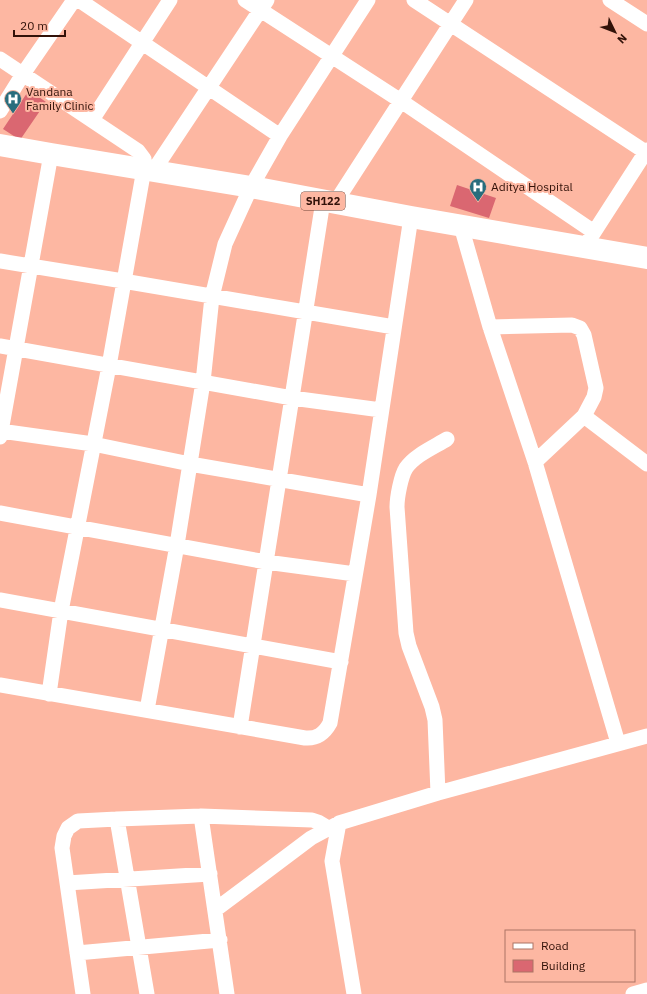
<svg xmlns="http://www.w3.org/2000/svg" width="647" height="994" viewBox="0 0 647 994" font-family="'IBM Plex Sans',sans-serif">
	<rect width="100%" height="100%" fill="#fdb7a2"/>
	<path fill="#da6771" d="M 29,90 L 46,102 L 20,140 L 3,129 Z
		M 457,185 L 496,198 L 489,218 L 450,206 Z"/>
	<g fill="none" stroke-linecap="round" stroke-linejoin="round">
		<path stroke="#fff" stroke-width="15" d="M 79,0 L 280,136
			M 245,0 L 401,101 L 594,232
			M 414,0 L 647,153
			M 610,0 L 647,24
			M 0,59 L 138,151 L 144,159 L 144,169 L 109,366 L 61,611 L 49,694
			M 0,111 L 23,74 L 74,0
			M 92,120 L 170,0
			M 154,170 L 267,0
			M 335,203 L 466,0
			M 461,226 L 490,327 L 535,462 L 618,743
			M 589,240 L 647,150
			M 0,261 L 123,281 L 394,327
			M 490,327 L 572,325 L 580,328 L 584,335 L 596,388 L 594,397 L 584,416 L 535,462
			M 0,346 L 292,398 L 381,410
			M 584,416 L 647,464
			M 0,431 L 93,444 L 190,464 L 369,495
			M 0,437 L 51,154
			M 0,513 L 266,562 L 355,574
			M 0,600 L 341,662
			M 0,685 L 305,738 C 317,739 324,734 330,723 L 369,495 L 411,217
			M 147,710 L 177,545 L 203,382 L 212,297 L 225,244 L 251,187 L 280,136 L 368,0
			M 240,727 L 323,201
			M 438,793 L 435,720 L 432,707 L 409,646 L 406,633 L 397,507 C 397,497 401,476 406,468 C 415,455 434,447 447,439
			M 201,816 L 227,994
			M 117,819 L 147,994
			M 339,823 L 332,861 L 354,994
			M 67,883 L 210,874
			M 215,910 L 311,838 L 339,823 L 438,793 L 647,736
			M 77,953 L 220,940
			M 83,994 L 62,848 L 64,836 L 68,828 L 78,821 L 117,819 L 201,816 L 312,820 L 318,822 L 328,828
			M 633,994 L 647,990"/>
		<path stroke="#fff" stroke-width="22" d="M 0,145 L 51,154 L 251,187 L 411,217 L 647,258"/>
	</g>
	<defs>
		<symbol id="hospital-pin" viewBox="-11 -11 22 30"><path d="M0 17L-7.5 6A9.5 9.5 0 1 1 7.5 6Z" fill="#296d7d" stroke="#fdb7a2"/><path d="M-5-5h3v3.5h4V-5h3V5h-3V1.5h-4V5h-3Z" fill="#fff"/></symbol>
	</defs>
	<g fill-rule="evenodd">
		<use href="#hospital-pin" x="3" y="89" width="20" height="27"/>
		<use href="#hospital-pin" x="468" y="177" width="20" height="27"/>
	</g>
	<g text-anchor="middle" stroke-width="4" stroke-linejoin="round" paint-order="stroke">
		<rect fill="#fdb7a2" stroke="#6f4437" stroke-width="1" x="301" y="192" width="44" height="18" rx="3"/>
		<g font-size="11" font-weight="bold" fill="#321209">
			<text x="323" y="205">SH122</text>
		</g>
		<g font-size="12" fill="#321209" stroke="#fdb7a2" text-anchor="start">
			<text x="26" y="96">Vandana<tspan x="26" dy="14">Family Clinic</tspan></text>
			<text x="491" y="191">Aditya Hospital</text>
		</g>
	</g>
	<rect x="505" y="930" width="130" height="52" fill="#fdb7a2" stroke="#ac7565"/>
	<rect x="513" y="943" width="20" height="6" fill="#ffffff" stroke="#ac7565"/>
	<text x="541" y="950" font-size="12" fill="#321209">Road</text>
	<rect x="513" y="960" width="20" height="12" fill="#da6771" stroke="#ac7565"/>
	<text x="541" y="970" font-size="12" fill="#321209">Building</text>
	<g transform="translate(615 32) rotate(133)" stroke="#fdb7a2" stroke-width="3" paint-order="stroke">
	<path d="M0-3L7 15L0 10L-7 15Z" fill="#321209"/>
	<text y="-6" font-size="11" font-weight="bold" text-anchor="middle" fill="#321209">N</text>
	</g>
	<path d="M14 30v6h51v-6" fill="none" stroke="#321209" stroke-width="2"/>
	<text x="20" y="30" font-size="12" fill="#321209" stroke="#fdb7a2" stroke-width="3" paint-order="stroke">20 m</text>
</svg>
